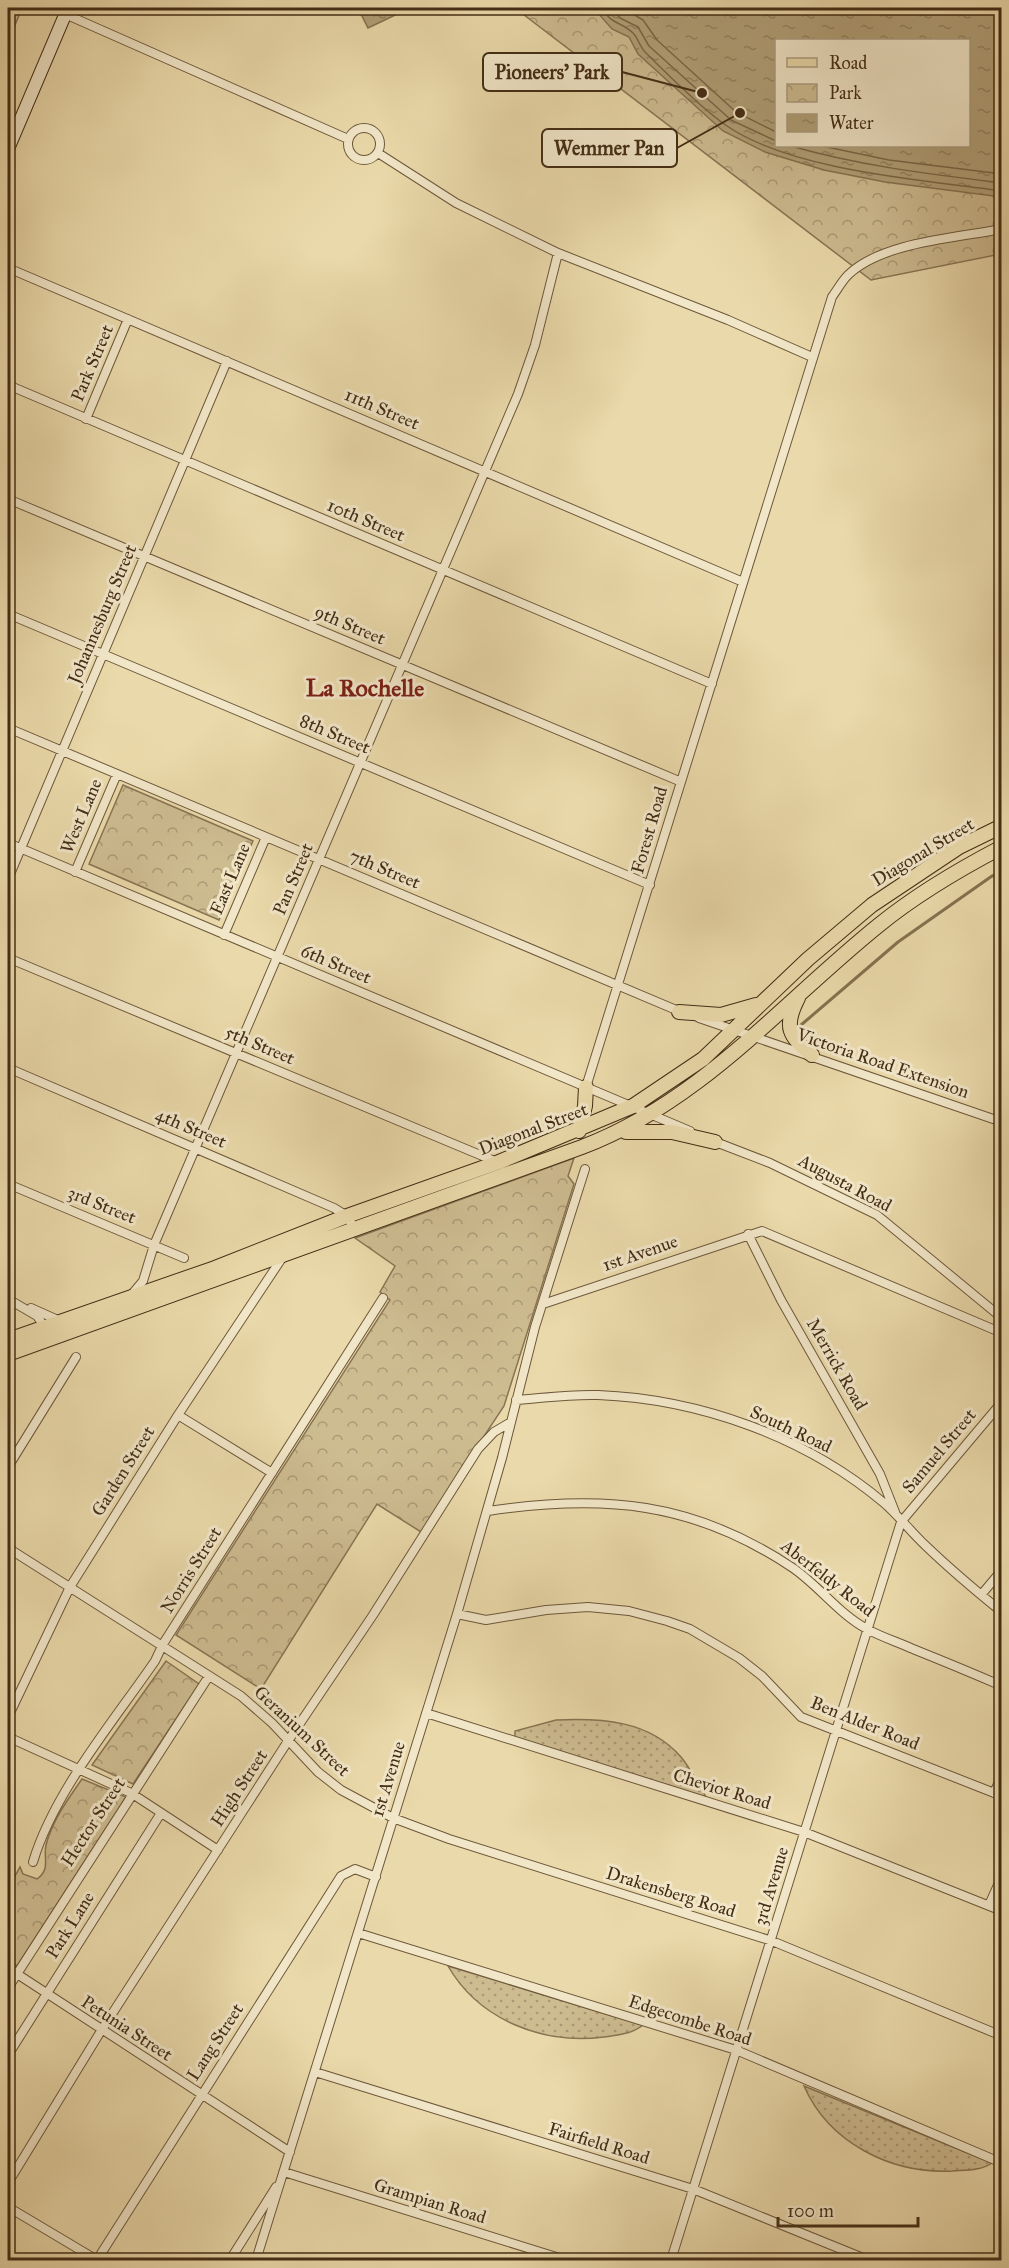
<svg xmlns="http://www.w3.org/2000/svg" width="1009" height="2268" viewBox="0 0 1009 2268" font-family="'IM FELL Great Primer',serif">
	<defs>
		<pattern id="grass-dots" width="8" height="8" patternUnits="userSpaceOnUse" patternTransform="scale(1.5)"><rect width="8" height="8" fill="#cebc91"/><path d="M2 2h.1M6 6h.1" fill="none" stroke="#a99975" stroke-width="1.8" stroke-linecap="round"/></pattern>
		<pattern id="park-crowns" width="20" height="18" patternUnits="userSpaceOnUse" patternTransform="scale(1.5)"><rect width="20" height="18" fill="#cebc91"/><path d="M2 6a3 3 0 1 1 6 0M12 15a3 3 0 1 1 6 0" fill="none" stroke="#a99975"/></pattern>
		<pattern id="water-ripples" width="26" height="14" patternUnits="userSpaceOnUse" patternTransform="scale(1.5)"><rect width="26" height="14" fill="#b19f77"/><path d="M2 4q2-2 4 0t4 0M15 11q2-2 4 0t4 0" fill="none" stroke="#928260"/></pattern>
	</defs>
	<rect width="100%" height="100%" fill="#ead9aa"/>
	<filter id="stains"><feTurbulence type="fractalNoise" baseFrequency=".00333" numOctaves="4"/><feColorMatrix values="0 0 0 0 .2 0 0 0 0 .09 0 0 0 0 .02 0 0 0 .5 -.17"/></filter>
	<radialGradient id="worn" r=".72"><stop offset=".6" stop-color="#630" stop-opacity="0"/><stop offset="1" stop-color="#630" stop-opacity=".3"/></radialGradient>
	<path fill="url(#grass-dots)" stroke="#887453" stroke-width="1.5" d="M 556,1720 C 601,1718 649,1720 681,1757 C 691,1769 698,1784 706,1797 L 515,1737 L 515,1731 Z
		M 448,1966 L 643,2025 C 632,2034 618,2035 604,2037 C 543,2045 479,2020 448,1966 Z
		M 804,2086 L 992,2163 C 980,2171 966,2170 952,2171 C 891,2174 829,2143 804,2086 Z"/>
	<path fill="url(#park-crowns)" stroke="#887453" stroke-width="1.5" fill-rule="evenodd" d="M 515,8 L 1001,8 L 1001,254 L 871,280 ZM 776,40 L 968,40 L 968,146 L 776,146 Z
		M 123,785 L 253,841 L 219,920 L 89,864 Z
		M 574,1158 L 568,1176 L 574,1184 L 504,1406 L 421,1532 L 377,1504 L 261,1689 L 176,1635 L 390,1300 L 380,1292 L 395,1266 L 355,1238 Z
		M 166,1661 L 199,1684 L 133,1784 L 92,1765 Z
		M 82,1779 L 126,1797 L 17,1966 L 8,1958 L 8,1889 L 20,1867 L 23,1874 L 37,1879 C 51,1869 43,1858 46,1845 C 52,1821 68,1799 82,1779 Z"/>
	<path fill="#cebc91" stroke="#887453" stroke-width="1.5" d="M 8,8 L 22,8 L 8,42 Z"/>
	<path fill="url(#water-ripples)" stroke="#857150" stroke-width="1.5" fill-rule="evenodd" d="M 358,8 L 405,8 L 406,10 L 368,28 Z
		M 596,8 L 1001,8 L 1001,197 L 885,182 L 824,170 L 765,152 L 723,131 L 638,54 L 629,37 L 612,29 L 597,12 ZM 776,40 L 968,40 L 968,146 L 776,146 Z"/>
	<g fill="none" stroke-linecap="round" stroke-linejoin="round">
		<path stroke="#7a6646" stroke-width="1.5" d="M 602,8 C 610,24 622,22 633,33 C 638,38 640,47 645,52 C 666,73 703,110 727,126 C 793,171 923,180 1002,191
			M 611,8 L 620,18 L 638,27 L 649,46 L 731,120 L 776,141
			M 623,8 L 643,20 L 657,40 L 736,112 L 776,132
			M 791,146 C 860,166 930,174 1002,183
			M 822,146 L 889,160 L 1002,174"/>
		<path stroke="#857150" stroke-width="3" d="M 801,1025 L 898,942 L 992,876 L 1002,873"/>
		<defs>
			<path id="minor" d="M 65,14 L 348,139
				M348 144a16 16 0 1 1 32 0a16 16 0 1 1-32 0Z
				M 378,153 L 456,203 L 558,253 L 728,320 L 812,357
				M 8,268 L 743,582
				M 8,385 L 712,684
				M 86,419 L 128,319
				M 8,499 L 679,781
				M 8,614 L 650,885
				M 8,728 L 681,1012
				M 8,843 L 690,1131
				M 75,872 L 117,774
				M 8,879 L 227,361
				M 224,935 L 266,837
				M 8,958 L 497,1162
				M 699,1018 L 1002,1122
				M 8,1068 L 334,1208 L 347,1216 L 354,1228
				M 586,1087 L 832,297 C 837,290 842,281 848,275 C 882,242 956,238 1002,229
				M 713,1141 L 770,1163 L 877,1215 L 1002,1318
				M 8,1184 L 184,1258
				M 748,1234 L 781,1300 L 880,1474 L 895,1512
				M 132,1294 L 143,1281 L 154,1245 L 518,394 L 535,345 L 558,253
				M 8,1299 L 37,1316 L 46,1329
				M 543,1304 L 762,1231 L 1002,1333
				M 31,1308 L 60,1321
				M 516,1400 C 543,1398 571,1394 598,1395 C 700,1399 806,1437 884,1503 C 899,1516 911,1532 926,1546 C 950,1569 976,1591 1002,1612
				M 178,1415 L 272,1473
				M 8,1467 L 76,1357
				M 488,1511 C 603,1494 693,1501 793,1568 C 819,1586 839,1614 867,1629 C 881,1637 898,1642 913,1649 C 943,1661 972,1673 1002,1686
				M 8,1548 L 241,1696 L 272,1723 L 318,1772 L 341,1790 L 393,1818 L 449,1839 L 772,1941 L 1002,2036
				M 981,1595 L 1002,1570
				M 457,1614 L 486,1620 L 546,1610 L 588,1607 L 629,1611 L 667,1621 L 690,1629 L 739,1658 L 762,1676 L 801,1717 L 1002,1796
				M 426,1713 L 804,1832 L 1002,1911
				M 8,1717 L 70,1587 L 178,1415 L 284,1255
				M 8,1737 L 131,1793 L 218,1850
				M 994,1793 L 1002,1775
				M 33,1862 C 54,1792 113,1722 155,1661 L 163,1644 L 383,1298
				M 989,1905 L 1002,1876
				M 358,1933 L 736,2050 L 1002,2163
				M 8,1968 L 290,2152
				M 8,1988 L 209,1676
				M 8,2055 L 161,1813
				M 315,2072 L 693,2189 L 868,2260
				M 284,2172 L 566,2260
				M 8,2183 L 101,2031 L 288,1741 L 373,1615 L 478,1449 L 494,1432 L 511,1422
				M 8,2207 L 97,2260
				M 97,2260 L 341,1876 L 355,1869 L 376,1877
				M 230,2260 L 276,2187
				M 256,2260 L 457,1614 L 502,1458 L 535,1327 L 585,1169
				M 671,2260 L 901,1522 L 1002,1402"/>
			<path id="secondary" d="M 8,149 L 68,8"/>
			<path id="primary" d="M 798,998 C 783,1027 789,1036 812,1055
				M 679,1012 L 721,1015 L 756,1005
				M 579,1131 L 585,1106 L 586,1087
				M 626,1132 L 672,1132 L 715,1142
				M 8,1340 L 215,1268 L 347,1216 L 499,1162 L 633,1106 L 703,1059 L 808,959 L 872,905 L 959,847 L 1002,826
				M 8,1354 L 582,1147 C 701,1102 782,1003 879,925 C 917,894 958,870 1002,847"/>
		</defs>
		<use href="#minor" stroke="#6d583a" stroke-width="10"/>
		<use href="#secondary" stroke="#432d15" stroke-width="14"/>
		<use href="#primary" stroke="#432d15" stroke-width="16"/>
		<use href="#minor" stroke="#f1e6c8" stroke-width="8"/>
		<use href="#secondary" stroke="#f1e6c8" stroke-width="12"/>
		<use href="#primary" stroke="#ead9aa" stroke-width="14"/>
	</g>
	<g text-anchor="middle" stroke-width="6" stroke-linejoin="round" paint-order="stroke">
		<g font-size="18" fill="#432d15" stroke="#f1e6c8">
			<text transform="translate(92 363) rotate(-67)" y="6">Park Street</text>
			<text transform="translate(382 409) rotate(23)" y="6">11th Street</text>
			<text transform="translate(366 520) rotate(23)" y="6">10th Street</text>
			<text transform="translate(102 614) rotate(-67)" y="6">Johannesburg Street</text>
			<text transform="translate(350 625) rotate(23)" y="6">9th Street</text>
			<text transform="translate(335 734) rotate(23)" y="6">8th Street</text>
			<text transform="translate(81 816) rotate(-67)" y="6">West Lane</text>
			<text transform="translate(649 830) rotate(-74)" y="6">Forest Road</text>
			<text transform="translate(923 852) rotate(-31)" y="6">Diagonal Street</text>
			<text transform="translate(385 869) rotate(23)" y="6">7th Street</text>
			<text transform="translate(230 879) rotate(-67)" y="6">East Lane</text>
			<text transform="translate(293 879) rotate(-67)" y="6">Pan Street</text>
			<text transform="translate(336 964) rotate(23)" y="6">6th Street</text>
			<text transform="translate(260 1045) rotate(23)" y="6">5th Street</text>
			<text transform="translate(883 1063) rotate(19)" y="6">Victoria Road Extension</text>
			<text transform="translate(191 1128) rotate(23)" y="6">4th Street</text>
			<text transform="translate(533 1129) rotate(-21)" y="6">Diagonal Street</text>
			<text transform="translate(845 1183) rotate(28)" y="6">Augusta Road</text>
			<text transform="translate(102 1205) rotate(22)" y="6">3rd Street</text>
			<text transform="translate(640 1253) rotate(-19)" y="6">1st Avenue</text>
			<text transform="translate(837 1364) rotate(60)" y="6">Merrick Road</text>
			<text transform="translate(791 1429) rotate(25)" y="6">South Road</text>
			<text transform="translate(939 1451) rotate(-50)" y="6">Samuel Street</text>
			<text transform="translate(123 1471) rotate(-58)" y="6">Garden Street</text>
			<text transform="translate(191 1570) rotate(-58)" y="6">Norris Street</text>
			<text transform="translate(828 1578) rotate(38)" y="6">Aberfeldy Road</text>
			<text transform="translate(865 1723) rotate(22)" y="6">Ben Alder Road</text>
			<text transform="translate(302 1731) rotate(43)" y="6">Geranium Street</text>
			<text transform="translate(388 1779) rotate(-73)" y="6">1st Avenue</text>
			<text transform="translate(239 1788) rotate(-57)" y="6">High Street</text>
			<text transform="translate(722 1789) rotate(17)" y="6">Cheviot Road</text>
			<text transform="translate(93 1822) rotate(-57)" y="6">Hector Street</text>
			<text transform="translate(771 1886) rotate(-73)" y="6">3rd Avenue</text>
			<text transform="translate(671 1892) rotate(17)" y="6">Drakensberg Road</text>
			<text transform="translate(70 1925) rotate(-58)" y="6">Park Lane</text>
			<text transform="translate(690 2020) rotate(18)" y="6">Edgecombe Road</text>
			<text transform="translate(127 2028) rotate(33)" y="6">Petunia Street</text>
			<text transform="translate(215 2042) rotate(-57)" y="6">Lang Street</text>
			<text transform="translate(599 2143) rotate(17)" y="6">Fairfield Road</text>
			<text transform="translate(430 2201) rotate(17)" y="6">Grampian Road</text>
		</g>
		<g font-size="24" font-weight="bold" fill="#7a1f14" stroke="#f1e6c8">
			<text x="365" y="696">La Rochelle</text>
		</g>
	</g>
	<path fill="none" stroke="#432d15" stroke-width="2" d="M702 93L622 72M740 113L677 148"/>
	<g fill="#432d15" stroke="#f1e6c8" stroke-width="2">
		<circle cx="702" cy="93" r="6"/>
		<circle cx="740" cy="113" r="6"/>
	</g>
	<g fill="#f1e6c8" stroke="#432d15" stroke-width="2">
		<rect x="483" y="53" width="139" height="38" rx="6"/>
		<rect x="542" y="129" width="135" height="38" rx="6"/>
	</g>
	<g font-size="20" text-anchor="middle" font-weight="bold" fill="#432d15">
		<text x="552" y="79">Pioneers' Park</text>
		<text x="609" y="155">Wemmer Pan</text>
	</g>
	<rect width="1009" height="2268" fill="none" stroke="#ead9aa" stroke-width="30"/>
	<rect x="9" y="9" width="991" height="2250" fill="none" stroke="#432d15" stroke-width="3"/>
	<rect x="15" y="15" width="979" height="2238" fill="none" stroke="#432d15" stroke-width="1.5"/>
	<rect x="775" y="39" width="195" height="108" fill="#f1e6c8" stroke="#ab9c80" stroke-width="1.5"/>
	<rect x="787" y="58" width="30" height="9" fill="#ead9aa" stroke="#ab9c80" stroke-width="1.5"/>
	<text x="829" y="69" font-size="18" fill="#432d15">Road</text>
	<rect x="787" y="84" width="30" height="18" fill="url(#park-crowns)" stroke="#ab9c80" stroke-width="1.5"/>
	<text x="829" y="99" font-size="18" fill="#432d15">Park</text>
	<rect x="787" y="114" width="30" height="18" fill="url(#water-ripples)" stroke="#ab9c80" stroke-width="1.5"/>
	<text x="829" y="129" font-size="18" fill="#432d15">Water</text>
	<path d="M778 2217v9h140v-9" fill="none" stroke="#432d15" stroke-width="3"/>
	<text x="787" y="2217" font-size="18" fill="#432d15" stroke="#f1e6c8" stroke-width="4.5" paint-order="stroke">100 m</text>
	<rect width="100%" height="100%" filter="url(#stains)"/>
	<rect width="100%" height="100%" fill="url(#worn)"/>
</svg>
